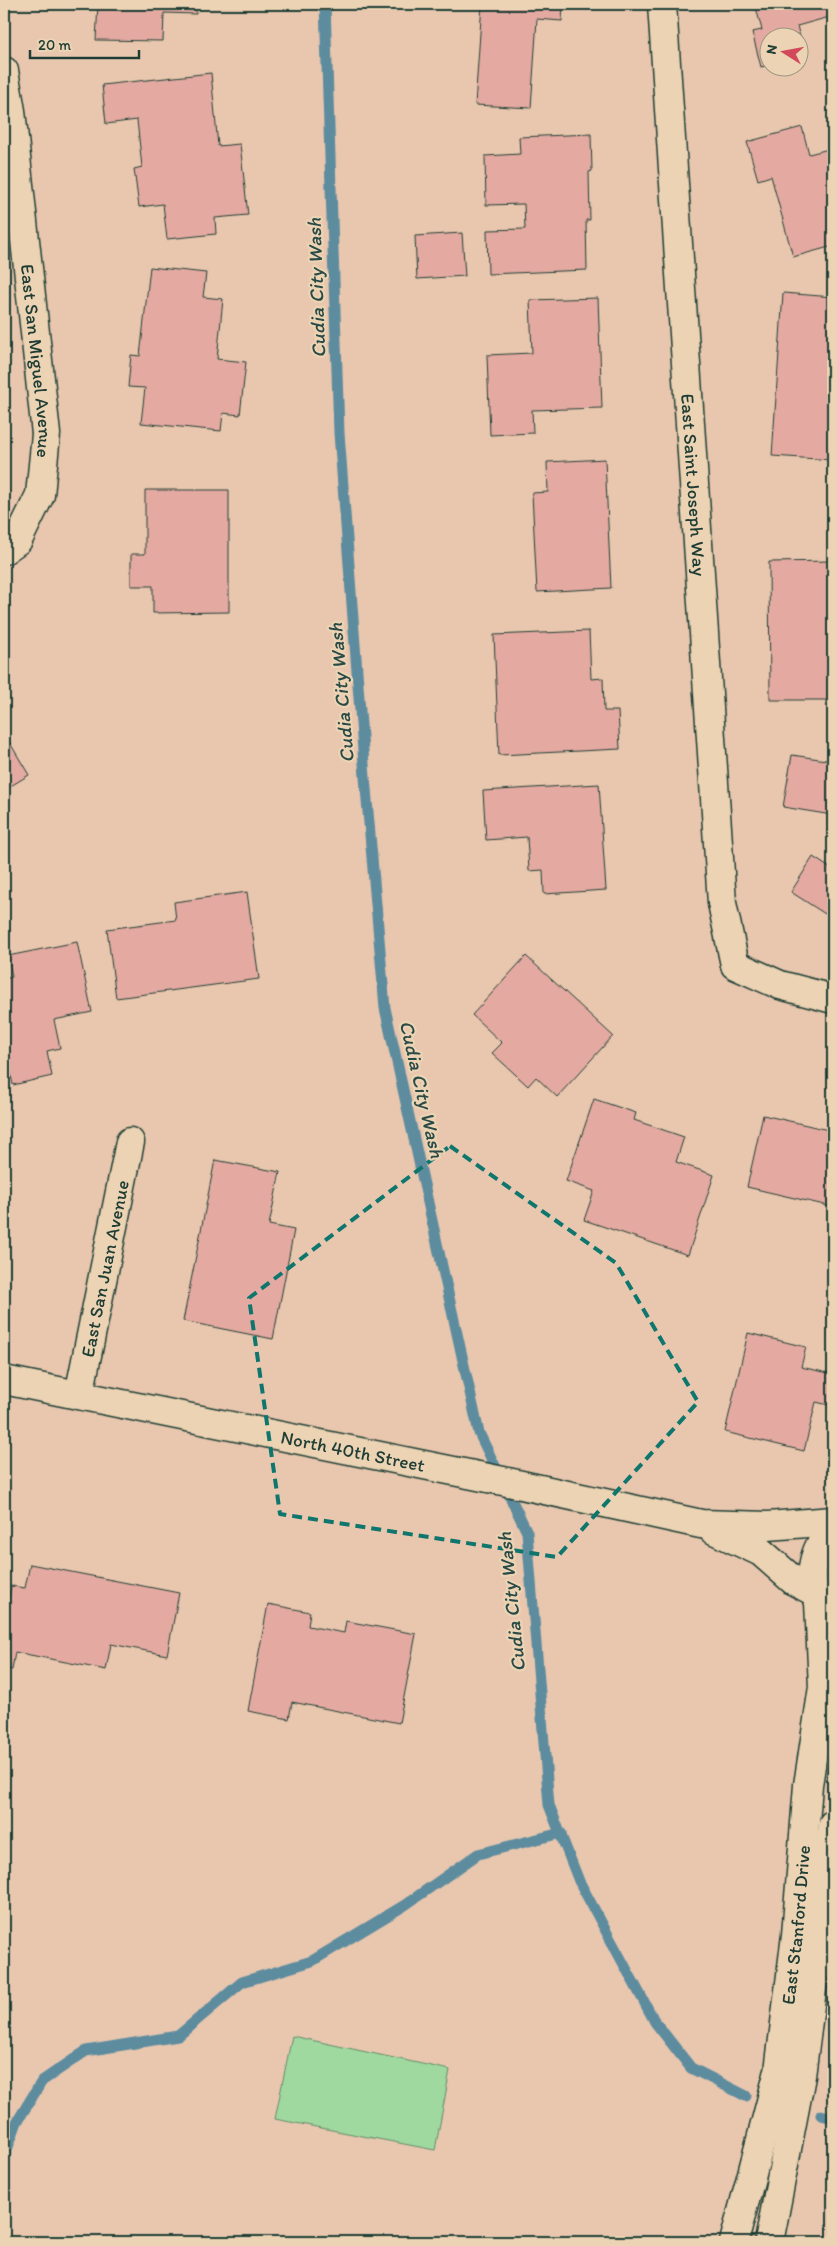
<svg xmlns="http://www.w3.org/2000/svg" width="837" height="2246" viewBox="0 0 837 2246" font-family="Itim,sans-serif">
	<rect width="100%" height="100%" fill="#e9c7ae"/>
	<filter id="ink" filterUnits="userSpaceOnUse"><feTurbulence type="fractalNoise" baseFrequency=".02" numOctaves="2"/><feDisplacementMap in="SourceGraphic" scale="10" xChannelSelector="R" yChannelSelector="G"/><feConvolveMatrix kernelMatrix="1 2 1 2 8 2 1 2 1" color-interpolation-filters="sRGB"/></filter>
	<g filter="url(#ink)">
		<path fill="#a0d99f" stroke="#608b6a" d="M 292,2036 L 450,2070 L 435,2150 L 275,2119 Z"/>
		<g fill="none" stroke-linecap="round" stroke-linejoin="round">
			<path stroke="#5d8c9f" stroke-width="11" d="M 325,4 L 339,433 L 365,777 L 385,1008 L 479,1433 L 527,1532 L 549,1805 L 579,1881 L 655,2022 L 691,2068 L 746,2096
				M 821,2115 L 833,2118
				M 4,2158 L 17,2122 L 42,2081 L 86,2051 L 178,2036 L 242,1982 L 312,1961 L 405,1905 L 478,1854 L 561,1833"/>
		</g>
		<path fill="#e4aaa1" stroke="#1f3d34" d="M 98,4 L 196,4 L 196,14 L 164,13 L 163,41 L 96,40 Z
			M 482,4 L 563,4 L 562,21 L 537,19 L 531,108 L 475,105 Z
			M 755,4 L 833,4 L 833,16 L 797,26 L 805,55 L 800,57 L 800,38 L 770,38 L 770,65 L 761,67 L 752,32 L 762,30 Z
			M 211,73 L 218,146 L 240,144 L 248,215 L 215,218 L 216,234 L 167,239 L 163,204 L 139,207 L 134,169 L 142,167 L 137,120 L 106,124 L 102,85 Z
			M 802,127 L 809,154 L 833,148 L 833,246 L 793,257 L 771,176 L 758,180 L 747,142 Z
			M 591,134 L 592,171 L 589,172 L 590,220 L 586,220 L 587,270 L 488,274 L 487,230 L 525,229 L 524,204 L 486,205 L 485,156 L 520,154 L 519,137 Z
			M 462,233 L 465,276 L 417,279 L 415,236 Z
			M 150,267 L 206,273 L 203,297 L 223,299 L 217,359 L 246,362 L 240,415 L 223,413 L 221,431 L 141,423 L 145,388 L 128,387 L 131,355 L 140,356 Z
			M 783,293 L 833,297 L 833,460 L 772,456 Z
			M 598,298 L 602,408 L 532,410 L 533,433 L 490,435 L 487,355 L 532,353 L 530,300 Z
			M 605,459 L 611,588 L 537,592 L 532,493 L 548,492 L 547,462 Z
			M 145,490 L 229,490 L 229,612 L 153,613 L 153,586 L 131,586 L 131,554 L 145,554 Z
			M 833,561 L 833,700 L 770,700 L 769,562 Z
			M 589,631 L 591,679 L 603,678 L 604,711 L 618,711 L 620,749 L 499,755 L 494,635 Z
			M 4,733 L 29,775 L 4,790 Z
			M 792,755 L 833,761 L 832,815 L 783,807 Z
			M 599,784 L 606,890 L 544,894 L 543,870 L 529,871 L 527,837 L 486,840 L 483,791 Z
			M 813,857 L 833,870 L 833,919 L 791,892 Z
			M 247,892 L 259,979 L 116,998 L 107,929 L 176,920 L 174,902 Z
			M 77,942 L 92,1012 L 54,1020 L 60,1048 L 47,1051 L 52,1076 L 13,1085 L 4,1038 L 4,979 L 12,977 L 8,956 Z
			M 526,956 L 613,1036 L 557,1097 L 536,1077 L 528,1086 L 492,1053 L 502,1043 L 472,1015 Z
			M 594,1099 L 636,1113 L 634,1120 L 684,1137 L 676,1162 L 714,1175 L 688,1255 L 584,1220 L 594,1191 L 566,1181 Z
			M 763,1115 L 833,1131 L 833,1207 L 747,1187 Z
			M 215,1160 L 280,1172 L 269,1225 L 294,1230 L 273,1339 L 183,1321 Z
			M 748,1333 L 806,1347 L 801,1367 L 833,1374 L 833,1406 L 816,1402 L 804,1451 L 725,1432 Z
			M 30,1564 L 179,1593 L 167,1655 L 111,1644 L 106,1670 L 15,1652 L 12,1670 L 4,1668 L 4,1602 L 8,1603 L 11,1586 L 25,1588 Z
			M 268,1604 L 310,1612 L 308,1626 L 344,1633 L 346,1621 L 416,1634 L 399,1723 L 292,1702 L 289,1719 L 248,1711 Z"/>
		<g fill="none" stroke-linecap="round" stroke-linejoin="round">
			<defs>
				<g id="street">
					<path id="s1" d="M 662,4 L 722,903 L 735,965 L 780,985 L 833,999"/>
					<path id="s2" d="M 4,71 L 11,111 L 46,434 L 40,495 L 18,540 L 4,550"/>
					<path id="s3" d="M 79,1395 L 130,1142"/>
				</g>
				<g id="secondary">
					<path id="s4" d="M 4,1380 L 503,1481 L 701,1524 L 768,1526 L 833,1521"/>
					<path d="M 712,1529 L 761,1552 L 794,1581 L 815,1592"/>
					<path d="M 821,1604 C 805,1581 813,1547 833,1529"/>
					<path id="s5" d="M 734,2242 L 779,2071 L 796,1935 L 808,1785 L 823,1687 L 819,1602"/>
					<path d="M 769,2242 L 801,2076 L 833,1824"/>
				</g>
			</defs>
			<use href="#street" stroke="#1f3d34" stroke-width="31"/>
			<use href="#secondary" stroke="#1f3d34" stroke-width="31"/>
			<use href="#street" stroke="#ebd3b3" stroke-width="28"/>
			<use href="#secondary" stroke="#ebd3b3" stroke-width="28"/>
		</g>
	</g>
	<path fill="none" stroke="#0f766e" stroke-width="4" stroke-dasharray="10 6" stroke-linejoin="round" d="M 450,1146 L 616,1263 L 698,1402 L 557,1557 L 280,1514 L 249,1298 Z"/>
	<g text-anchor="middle" stroke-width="4.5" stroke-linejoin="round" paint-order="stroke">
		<g font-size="19" fill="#1f3d34" stroke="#ebd3b3">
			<text dy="7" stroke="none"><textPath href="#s2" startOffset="292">East San Miguel Avenue</textPath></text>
			<text dy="7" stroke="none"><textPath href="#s1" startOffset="482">East Saint Joseph Way</textPath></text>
			<text dy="7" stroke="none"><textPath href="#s3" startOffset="129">East San Juan Avenue</textPath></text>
			<text dy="7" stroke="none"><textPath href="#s4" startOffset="356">North 40th Street</textPath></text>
			<text dy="7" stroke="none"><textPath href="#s5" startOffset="324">East Stanford Drive</textPath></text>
		</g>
		<g font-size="20" font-style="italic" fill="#294a46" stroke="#ebd3b3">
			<text transform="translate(316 288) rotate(-92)" y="7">Cudia City Wash</text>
			<text transform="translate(341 693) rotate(-95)" y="7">Cudia City Wash</text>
			<text transform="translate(422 1089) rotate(77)" y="7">Cudia City Wash</text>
			<text transform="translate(511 1602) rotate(-96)" y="7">Cudia City Wash</text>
		</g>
	</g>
	<rect width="837" height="2246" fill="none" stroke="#ebd3b3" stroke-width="20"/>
	<rect x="10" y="10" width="817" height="2226" fill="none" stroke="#1f3d34" stroke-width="2" filter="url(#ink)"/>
	<g transform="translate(784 52) rotate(281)"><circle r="24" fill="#ebd3b3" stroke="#999780"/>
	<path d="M0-4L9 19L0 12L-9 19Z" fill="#d1495b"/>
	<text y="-8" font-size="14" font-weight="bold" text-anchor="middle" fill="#1f3d34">N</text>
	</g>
	<path d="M30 50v8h109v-8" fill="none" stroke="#1f3d34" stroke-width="2.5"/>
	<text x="38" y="50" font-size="15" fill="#1f3d34" stroke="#ebd3b3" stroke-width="4" paint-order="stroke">20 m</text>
</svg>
